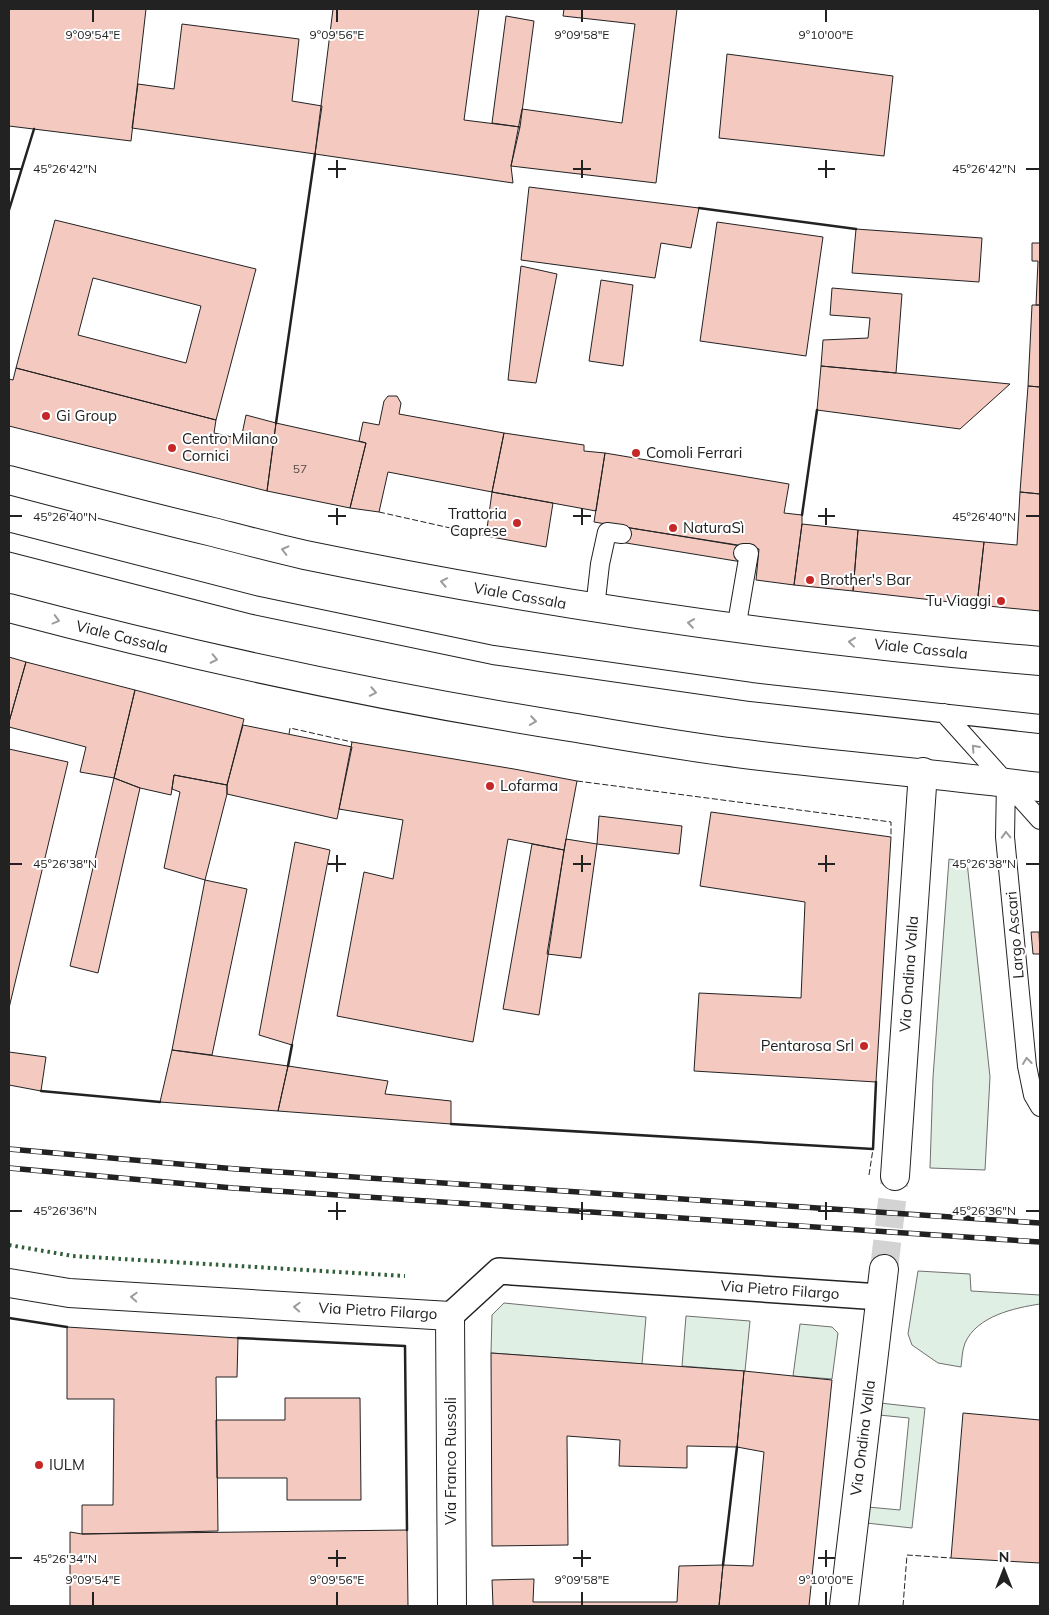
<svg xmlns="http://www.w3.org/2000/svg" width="1049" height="1615" viewBox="0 0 1049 1615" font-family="Mulish,sans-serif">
	<rect width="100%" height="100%" fill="#fff"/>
	<path fill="#e0efe3" stroke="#6f6f6f" d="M 949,859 L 967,862 L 990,1077 L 985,1170 L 930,1168 L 933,1077 Z
		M 918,1271 L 970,1274 L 971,1291 L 1040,1295 L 1040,1304 C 1014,1308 977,1316 965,1343 C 962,1351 962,1359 961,1367 L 938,1363 L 912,1345 L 908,1334 Z
		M 504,1303 L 646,1317 L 642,1364 L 491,1353 L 492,1315 Z
		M 686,1316 L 750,1321 L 745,1371 L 682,1366 Z
		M 800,1324 L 832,1327 L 838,1333 L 832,1379 L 793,1376 Z
		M 880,1403 L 925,1408 L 912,1528 L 866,1523 L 868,1507 L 900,1510 L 909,1418 L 879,1415 Z"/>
	<path fill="#f3c9c0" stroke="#222" fill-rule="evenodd" d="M 9,9 L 146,9 L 131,141 L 9,126 Z
		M 333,9 L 479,9 L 464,120 L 520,127 L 511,166 L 513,183 L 315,154 Z
		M 564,9 L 677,9 L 656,183 L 511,166 L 522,109 L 622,123 L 635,24 L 563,16 Z
		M 506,16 L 534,21 L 520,127 L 492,123 Z
		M 182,24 L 299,39 L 292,101 L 322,106 L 315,154 L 132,128 L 138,84 L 174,89 Z
		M 727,54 L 893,76 L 884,156 L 719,138 Z
		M 529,187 L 699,208 L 691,248 L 661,243 L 655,278 L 521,260 Z
		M 55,220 L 256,269 L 216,420 L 16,368 ZM 93,278 L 201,306 L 186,363 L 78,335 Z
		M 717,222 L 823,237 L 806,356 L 700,341 Z
		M 856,229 L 982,238 L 979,282 L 852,273 Z
		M 1040,238 L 1040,305 L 1036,305 L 1038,261 L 1032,261 L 1032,243 L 1040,243 Z
		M 521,266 L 557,274 L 536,383 L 508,380 Z
		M 601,280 L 633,285 L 623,366 L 589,361 Z
		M 832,288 L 902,294 L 896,373 L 821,366 L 823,340 L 868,338 L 870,318 L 830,315 Z
		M 1032,305 L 1040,305 L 1040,387 L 1028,386 Z
		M 821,366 L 896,373 L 1010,384 L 960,429 L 817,410 Z
		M 16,368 L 216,420 L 214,433 L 241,439 L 246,415 L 276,423 L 267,491 L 9,426 L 9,379 L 13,380 Z
		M 1028,386 L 1040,387 L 1040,494 L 1020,492 Z
		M 388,396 L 397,396 L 401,403 L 399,414 L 504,433 L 492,492 L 388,472 L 379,512 L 350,508 L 366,443 L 359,441 L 363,422 L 379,425 L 384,401 Z
		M 276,423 L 366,443 L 350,508 L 267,491 Z
		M 504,433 L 584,445 L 584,451 L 605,453 L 596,511 L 492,492 Z
		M 605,453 L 789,484 L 784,513 L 802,515 L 802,524 L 794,585 L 756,580 L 759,549 L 594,522 Z
		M 492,492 L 553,503 L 546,547 L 486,536 Z
		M 1020,492 L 1040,494 L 1040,611 L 977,605 L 984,542 L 1017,545 Z
		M 802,524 L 858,530 L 853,591 L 794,585 Z
		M 624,527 L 744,546 L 742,562 L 620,542 Z
		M 858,530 L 984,542 L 977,605 L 853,591 Z
		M 9,657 L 26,662 L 9,722 Z
		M 26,662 L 135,690 L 114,778 L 80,772 L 86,747 L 9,727 L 9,722 Z
		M 135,690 L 244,719 L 227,785 L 174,775 L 171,795 L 140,788 L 114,778 Z
		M 243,725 L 352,747 L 337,819 L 227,794 L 227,785 Z
		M 352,742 L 514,769 L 577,781 L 564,850 L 508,839 L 473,1042 L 337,1016 L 364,872 L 393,879 L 403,820 L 339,809 Z
		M 9,749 L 68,762 L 9,1008 Z
		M 174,775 L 227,785 L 227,794 L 205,880 L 164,868 L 180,792 L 172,789 Z
		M 114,778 L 140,788 L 98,973 L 70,966 Z
		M 711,812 L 891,837 L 876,1082 L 694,1071 L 699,993 L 801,998 L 805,902 L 700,886 Z
		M 599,816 L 682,826 L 679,854 L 597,844 Z
		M 566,839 L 597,844 L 581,958 L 547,954 Z
		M 295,842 L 330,850 L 292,1045 L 259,1035 Z
		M 532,844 L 564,850 L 539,1015 L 503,1009 Z
		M 205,880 L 247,889 L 212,1055 L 172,1050 Z
		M 1031,932 L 1039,932 L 1040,954 L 1033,954 Z
		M 172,1050 L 288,1066 L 278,1111 L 160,1102 Z
		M 9,1052 L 46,1057 L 41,1091 L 9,1085 Z
		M 288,1066 L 388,1081 L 385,1094 L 451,1101 L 451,1124 L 278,1111 Z
		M 67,1327 L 238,1338 L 237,1377 L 216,1377 L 218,1531 L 82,1534 L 82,1505 L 113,1505 L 114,1399 L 67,1399 Z
		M 491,1353 L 744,1371 L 737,1447 L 687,1446 L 687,1468 L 619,1466 L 620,1440 L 567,1436 L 568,1545 L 492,1546 Z
		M 744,1371 L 832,1380 L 809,1606 L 719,1606 L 723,1565 L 753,1566 L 764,1452 L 737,1447 Z
		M 285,1398 L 360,1398 L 361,1500 L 287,1500 L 287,1478 L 217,1478 L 216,1420 L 285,1420 Z
		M 963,1413 L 1040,1420 L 1040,1563 L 951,1558 Z
		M 407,1530 L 408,1606 L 70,1606 L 70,1532 L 82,1534 Z
		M 723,1565 L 719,1606 L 493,1606 L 492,1580 L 534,1579 L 533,1602 L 677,1602 L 679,1566 Z"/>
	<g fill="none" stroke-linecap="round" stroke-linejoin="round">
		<path stroke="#d3d3d3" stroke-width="28" stroke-dasharray="28 14" stroke-linecap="butt" d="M 884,1269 L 895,1176"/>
		<defs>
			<path id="service" d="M 9,542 L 254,605 L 493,655 L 751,692 L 1040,724
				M 595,608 L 600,564 L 607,532 L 622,534
				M 736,629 L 749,553 L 743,553
				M 944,713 L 1040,820
				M 1006,782 L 1005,837 L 1027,1066 L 1033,1095 L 1040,1107"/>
			<path id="pedestrian" d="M 450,1316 L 499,1271 L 880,1297"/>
			<path id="minor" d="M 895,1176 L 923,772
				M 9,1283 L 69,1293 L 450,1316 L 452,1606
				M 844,1606 L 884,1269"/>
			<path id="primary" d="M 9,480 C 77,498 145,516 213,532 C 244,540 274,548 305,555 C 548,605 793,640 1040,661
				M 9,608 C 194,657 381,697 570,727 C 625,736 681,746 737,753 C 838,766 939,774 1040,787"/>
		</defs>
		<use href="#service" stroke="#222" stroke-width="20"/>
		<use href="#pedestrian" stroke="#222" stroke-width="28"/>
		<use href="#minor" stroke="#222" stroke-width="30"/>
		<use href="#primary" stroke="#222" stroke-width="30"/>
		<use href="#service" stroke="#fff" stroke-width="18"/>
		<use href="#pedestrian" stroke="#fff" stroke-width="25"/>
		<use href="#minor" stroke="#fff" stroke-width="28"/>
		<use href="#primary" stroke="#fff" stroke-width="28"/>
		<defs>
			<path id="rail" d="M 9,1149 L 236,1169 L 1040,1223
				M 9,1168 L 233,1188 L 1040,1242"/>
		</defs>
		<use href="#rail" stroke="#222" stroke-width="5.5"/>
		<use href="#rail" stroke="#fff" stroke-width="4" stroke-dasharray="11" stroke-linecap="butt"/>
		<path stroke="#2f5e38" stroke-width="4" stroke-dasharray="2.5 4" stroke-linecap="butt" d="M 9,1245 L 73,1256 L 405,1276"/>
		<path stroke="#222" stroke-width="1" stroke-dasharray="6 2.5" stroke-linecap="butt" d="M 379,512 L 486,536
			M 289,734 L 290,728 L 352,742
			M 577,781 L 891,822 L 891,837
			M 869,1175 L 873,1149
			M 903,1606 L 907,1555 L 951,1558"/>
		<path stroke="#222" stroke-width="2.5" d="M 699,208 L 856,229
			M 9,210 L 34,129
			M 276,423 L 315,154
			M 802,515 L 817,410
			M 288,1066 L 292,1045
			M 41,1091 L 160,1102
			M 451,1124 L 873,1149 L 876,1082
			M 9,1318 L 67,1327
			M 238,1338 L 405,1346 L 407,1530
			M 723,1565 L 737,1447"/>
	</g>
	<defs><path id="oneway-chevron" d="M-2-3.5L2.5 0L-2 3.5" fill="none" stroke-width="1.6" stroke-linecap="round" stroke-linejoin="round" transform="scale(1.25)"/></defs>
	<g stroke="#9c9c9c">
		<use href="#oneway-chevron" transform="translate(285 550) rotate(-166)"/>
		<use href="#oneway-chevron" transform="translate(444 582) rotate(-169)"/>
		<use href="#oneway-chevron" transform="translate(56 620) rotate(15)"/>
		<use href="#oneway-chevron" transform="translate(691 623) rotate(-172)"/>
		<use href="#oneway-chevron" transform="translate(852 642) rotate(-174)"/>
		<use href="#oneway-chevron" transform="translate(214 659) rotate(12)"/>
		<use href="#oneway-chevron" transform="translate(373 692) rotate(11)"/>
		<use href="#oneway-chevron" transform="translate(533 721) rotate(9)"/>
		<use href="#oneway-chevron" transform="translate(975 748) rotate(-132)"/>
		<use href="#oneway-chevron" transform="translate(1006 835) rotate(-92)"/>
		<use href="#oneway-chevron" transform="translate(1027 1061) rotate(-96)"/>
		<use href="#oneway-chevron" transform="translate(134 1297) rotate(-177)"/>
		<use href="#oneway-chevron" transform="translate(297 1307) rotate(-177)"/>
	</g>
	<path fill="none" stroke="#222" stroke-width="2" d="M 93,10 L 93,22M 337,10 L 337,22M 582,10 L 582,22M 826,10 L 826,22M 337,160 L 337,178M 582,160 L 582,178M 826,160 L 826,178M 10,169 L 22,169M 328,169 L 346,169M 573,169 L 591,169M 818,169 L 835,169M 1026,169 L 1039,169M 337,508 L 337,525M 582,508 L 582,525M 826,508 L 826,525M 10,516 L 22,516M 328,516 L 346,516M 573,516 L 591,516M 818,516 L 835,516M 1026,516 L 1039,516M 337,855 L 337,872M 582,855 L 582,872M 826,855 L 826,872M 10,864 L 22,864M 328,864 L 346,864M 573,864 L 591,864M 818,864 L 835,864M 1026,864 L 1039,864M 337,1202 L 337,1220M 582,1202 L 582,1220M 826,1202 L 826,1220M 10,1211 L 22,1211M 328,1211 L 346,1211M 573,1211 L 591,1211M 818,1211 L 835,1211M 1026,1211 L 1039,1211M 337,1550 L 337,1567M 582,1550 L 582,1567M 826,1550 L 826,1567M 10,1558 L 22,1558M 328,1558 L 346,1558M 573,1558 L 591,1558M 818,1558 L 835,1558M 93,1592 L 93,1605M 337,1592 L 337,1605M 582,1592 L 582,1605M 826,1592 L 826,1605"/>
	<g fill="#c62828" stroke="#fff" stroke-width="2">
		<circle cx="46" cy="416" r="5"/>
		<circle cx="172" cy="448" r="5"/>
		<circle cx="636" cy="453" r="5"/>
		<circle cx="517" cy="523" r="5"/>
		<circle cx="673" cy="528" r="5"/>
		<circle cx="810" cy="580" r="5"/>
		<circle cx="1001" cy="601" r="5"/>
		<circle cx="490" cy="786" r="5"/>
		<circle cx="864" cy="1046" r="5"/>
		<circle cx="39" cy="1465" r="5"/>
	</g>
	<g text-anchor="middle" stroke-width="4" stroke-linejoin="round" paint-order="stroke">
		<g font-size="12" fill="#564c4a">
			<text x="300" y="473">57</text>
		</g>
		<g font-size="15" fill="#222" stroke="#fff" text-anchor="start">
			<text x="56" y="421">Gi Group</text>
			<text x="182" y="444">Centro Milano<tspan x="182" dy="17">Cornici</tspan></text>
			<text x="646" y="458">Comoli Ferrari</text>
			<text x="507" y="519" text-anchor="end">Trattoria<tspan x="507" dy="17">Caprese</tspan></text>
			<text x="683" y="533">NaturaSì</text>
			<text x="820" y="585">Brother's Bar</text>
			<text x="991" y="606" text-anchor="end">Tu Viaggi</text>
			<text x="500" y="791">Lofarma</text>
			<text x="854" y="1051" text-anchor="end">Pentarosa Srl</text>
			<text x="49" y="1470">IULM</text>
		</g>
		<g font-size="15" fill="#222" stroke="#fff">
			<text transform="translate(520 596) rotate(10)" y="5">Viale Cassala</text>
			<text transform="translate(122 637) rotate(14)" y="5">Viale Cassala</text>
			<text transform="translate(921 649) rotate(6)" y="5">Viale Cassala</text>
			<text transform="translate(1015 935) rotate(-95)" y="5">Largo Ascari</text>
			<text transform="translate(909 974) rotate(-86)" y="5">Via Ondina Valla</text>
			<text transform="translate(780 1290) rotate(4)" y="5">Via Pietro Filargo</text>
			<text transform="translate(378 1311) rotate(3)" y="5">Via Pietro Filargo</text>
			<text transform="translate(863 1438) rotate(-83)" y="5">Via Ondina Valla</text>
			<text transform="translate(451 1461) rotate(-90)" y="5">Via Franco Russoli</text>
		</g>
	</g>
	<g font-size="12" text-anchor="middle" fill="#222" stroke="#fff" stroke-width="4" stroke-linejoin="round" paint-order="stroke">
		<text x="93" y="39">9°09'54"E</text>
		<text x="337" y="39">9°09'56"E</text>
		<text x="582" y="39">9°09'58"E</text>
		<text x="826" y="39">9°10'00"E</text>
		<text x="65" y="173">45°26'42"N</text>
		<text x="984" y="173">45°26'42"N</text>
		<text x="65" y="521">45°26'40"N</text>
		<text x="984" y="521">45°26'40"N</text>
		<text x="65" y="868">45°26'38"N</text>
		<text x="984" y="868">45°26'38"N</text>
		<text x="65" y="1215">45°26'36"N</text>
		<text x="984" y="1215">45°26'36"N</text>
		<text x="65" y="1563">45°26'34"N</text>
		<text x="93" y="1584">9°09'54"E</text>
		<text x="337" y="1584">9°09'56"E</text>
		<text x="582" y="1584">9°09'58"E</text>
		<text x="826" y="1584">9°10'00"E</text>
	</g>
	<rect width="1049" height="1615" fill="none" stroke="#222222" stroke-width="20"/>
	<g transform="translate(1004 1570)" stroke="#ffffff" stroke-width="4" paint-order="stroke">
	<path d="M0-4L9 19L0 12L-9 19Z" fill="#222222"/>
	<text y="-8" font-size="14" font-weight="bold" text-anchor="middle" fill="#222222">N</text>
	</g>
</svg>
